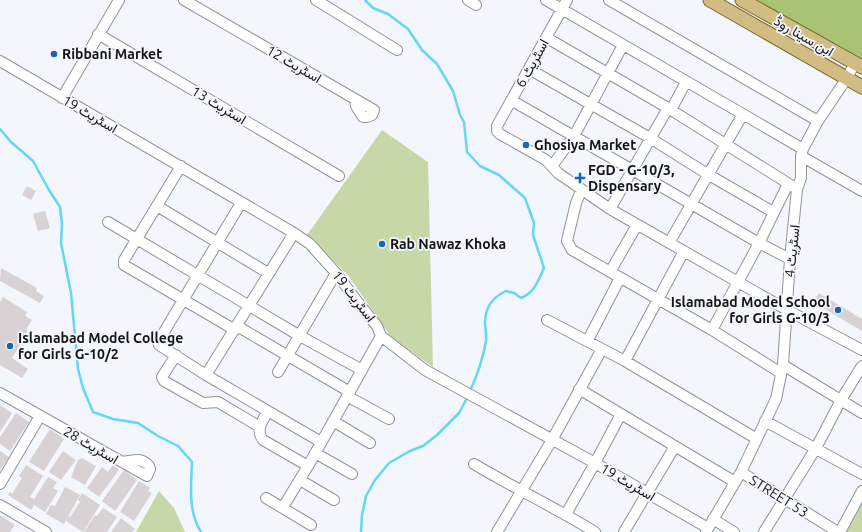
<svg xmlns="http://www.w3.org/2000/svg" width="862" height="532" viewBox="0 0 862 532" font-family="Ubuntu,Vazirmatn,sans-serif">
	<rect width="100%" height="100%" fill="#f3f6fc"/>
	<path fill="#c6d8a7" d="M 382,130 L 428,162 L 433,367 L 391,337 L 348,275 L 307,235 Z
		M 159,491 L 174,508 L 185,532 L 136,532 Z
		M 862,497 L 862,532 L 842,532 Z"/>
	<path fill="#a7c373" d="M 757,0 L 862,0 L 862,61 Z"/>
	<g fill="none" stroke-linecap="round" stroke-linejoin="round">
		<path stroke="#65d7f3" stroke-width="2.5" d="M 365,0 L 373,8 L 388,14 L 408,29 L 422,50 L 437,64 L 453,91 L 460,115 L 464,122 L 467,152 L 480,166 L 499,175 L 525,198 L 534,223 L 533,235 L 544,268 C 538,281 535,292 521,298 L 514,293 L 506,291 C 492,298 486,306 485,322 C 485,329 487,335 486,341 C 483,358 477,376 470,391
			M 0,129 L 11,142 L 33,161 L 49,190 L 60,207 L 62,224 L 61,243 L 71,293 L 78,369 L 83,388 L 93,412 L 113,419 L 138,423 L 158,436 L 178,446 L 192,462 C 191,485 188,512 201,532
			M 361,532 L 362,515 L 366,496 L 375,480 L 389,463 L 410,451 L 423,446 L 437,435 L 459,413 L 468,396"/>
	</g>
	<path fill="#d9d2d5" d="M 27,186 L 36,191 L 31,200 L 22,195 Z
		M 45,211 L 50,228 L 38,231 L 33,214 Z
		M 1,268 L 37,288 L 36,291 L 44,296 L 40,303 L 0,281 Z
		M 819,293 L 862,319 L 862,331 L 813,302 Z
		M 3,297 L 27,312 L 25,316 L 32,320 L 27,328 L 27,334 L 12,358 L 28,369 L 22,378 L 0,365 L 0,302 Z
		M 0,405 L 12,413 L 0,432 Z
		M 16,413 L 29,422 L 10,451 L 0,444 L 0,437 Z
		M 50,429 L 64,439 L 44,471 L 29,462 Z
		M 0,451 L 9,457 L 0,470 Z
		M 63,451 L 76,460 L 61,480 L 49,472 Z
		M 82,458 L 96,466 L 85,485 L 71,477 L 78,460 Z
		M 26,465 L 43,476 L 30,497 L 34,499 L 48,477 L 57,482 L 53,488 L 58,491 L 45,512 L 34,505 L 31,510 L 8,495 L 10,492 L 12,494 L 22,478 L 19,476 Z
		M 113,465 L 119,470 L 99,497 L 87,488 L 102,467 L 108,472 Z
		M 124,470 L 137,480 L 115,511 L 102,501 Z
		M 139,481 L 150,488 L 148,491 L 152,493 L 134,521 L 120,512 Z
		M 65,487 L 80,495 L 64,524 L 46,514 L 51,505 L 55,506 Z
		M 82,493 L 100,505 L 83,532 L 66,521 L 69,516 L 70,517 L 80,502 L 78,500 Z
		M 103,508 L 117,517 L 107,532 L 84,532 L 95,515 L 97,516 Z
		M 0,515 L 15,525 L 10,532 L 0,532 Z
		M 121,518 L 135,529 L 132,532 L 111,532 Z"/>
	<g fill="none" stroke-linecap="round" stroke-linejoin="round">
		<defs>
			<path id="minor" d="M 184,0 L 374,110 L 372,115 L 367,117 L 363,117 L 356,106 L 355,99
				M 316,0 L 397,50
				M 468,0 L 476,5
				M 546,0 L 803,149
				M 567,0 L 497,126 L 497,131 L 500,134 L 546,160 L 558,173 L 610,209 L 787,310 L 862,350
				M 609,0 L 818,121
				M 98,34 L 339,176
				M 547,38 L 668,108 L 797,189
				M 0,61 L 294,233 L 310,244 L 336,273 L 357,301 L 377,326 L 381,336 L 425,370 L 595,463 L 708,528
				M 529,69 L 650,138 L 709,175 L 773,212
				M 62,98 L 119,0
				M 511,100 L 759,243 L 790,259
				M 671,110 L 686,82
				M 801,156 L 862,191
				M 181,166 L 124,260 L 124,265 L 235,330
				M 552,166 L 574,136 L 623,45
				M 581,191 L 576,203 L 567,241 L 572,250 L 712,330 L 781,373
				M 241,203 L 158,342 L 159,345 L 206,375 L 321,442
				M 157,206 L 268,273
				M 610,209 L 668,108
				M 108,222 L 300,336 L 362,370
				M 669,243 L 743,114
				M 610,272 L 637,225
				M 547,320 L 625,361 L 757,439
				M 237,326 L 350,392
				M 712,330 L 759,243 L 788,184
				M 588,340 L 620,278
				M 176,355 L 162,377 L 164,381 L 203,403 L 218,402 L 260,427
				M 625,361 L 684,251
				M 783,365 L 862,413
				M 278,372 L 336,273
				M 206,375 L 294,233
				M 579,389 L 735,482
				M 0,393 L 147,476 L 150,469 L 149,466 C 142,457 133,460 123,462
				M 347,396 L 389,419
				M 268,411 C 263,420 255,430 263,440 L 308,466
				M 333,421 L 370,443
				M 765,421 L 862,474
				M 315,453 L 352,474
				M 474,464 C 514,488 556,508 595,532
				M 741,472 L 838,532
				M 300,480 L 334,500
				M 0,484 L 40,416
				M 266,498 L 311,525
				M 0,505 L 46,532
				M 283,507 L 308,466 L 381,336
				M 566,514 L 595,463 L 621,414
				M 713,519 L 734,532
				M 497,532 L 552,440 L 602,349
				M 624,532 L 675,446
				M 706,532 L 741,472 L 776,399 L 783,365 L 790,259 L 797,189 L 801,178 L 801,156 L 803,149 L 818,121 L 847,78 L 855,63
				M 764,532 L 816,448 L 841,400 L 862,366
				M 840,532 L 862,491"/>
			<path id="major" d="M 710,0 L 862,87
				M 742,0 L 862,67"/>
		</defs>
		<use href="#minor" stroke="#909399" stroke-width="12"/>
		<use href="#major" stroke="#7b6529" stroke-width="15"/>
		<use href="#minor" stroke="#fff" stroke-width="10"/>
		<use href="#major" stroke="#d1bc84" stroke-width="13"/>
	</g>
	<g fill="#1965b4" stroke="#f3f6fc" stroke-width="1.5">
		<circle cx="54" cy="54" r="4"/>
		<circle cx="526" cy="145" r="4"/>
		<path d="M578 172h4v4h4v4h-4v4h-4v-4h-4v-4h4z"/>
		<circle cx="382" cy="244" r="4"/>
		<circle cx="838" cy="310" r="4"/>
		<circle cx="10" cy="346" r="4"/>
	</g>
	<g text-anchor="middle" stroke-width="3.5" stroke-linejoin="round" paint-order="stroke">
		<g font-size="14" fill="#141517" stroke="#f3f6fc">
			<text transform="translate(804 36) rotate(30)" y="5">ابن سینا روڈ</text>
			<text transform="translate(532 63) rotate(-61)" y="5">اسٹریٹ 6</text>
			<text transform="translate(294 64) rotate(30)" y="5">اسٹریٹ 12</text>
			<text transform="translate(219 105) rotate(31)" y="5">اسٹریٹ 13</text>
			<text transform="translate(90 114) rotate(30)" y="5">اسٹریٹ 19</text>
			<text transform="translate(792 251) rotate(-84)" y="5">اسٹریٹ 4</text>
			<text transform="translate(354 296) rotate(52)" y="5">اسٹریٹ 19</text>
			<text transform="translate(91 445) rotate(30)" y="5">اسٹریٹ 28</text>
			<text transform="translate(628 482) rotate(30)" y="5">اسٹریٹ 19</text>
			<text transform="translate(779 496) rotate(32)" y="5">STREET 53</text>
		</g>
		<g font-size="14" font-weight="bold" fill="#141517" stroke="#f3f6fc" text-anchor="start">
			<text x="62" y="59">Ribbani Market</text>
			<text x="534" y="150">Ghosiya Market</text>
			<text x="588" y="175">FGD - G-10/3,<tspan x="588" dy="16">Dispensary</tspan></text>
			<text x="390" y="249">Rab Nawaz Khoka</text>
			<text x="830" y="307" text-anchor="end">Islamabad Model School<tspan x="830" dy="16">for Girls G-10/3</tspan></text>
			<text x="18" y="343">Islamabad Model College<tspan x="18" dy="16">for Girls G-10/2</tspan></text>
		</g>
	</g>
</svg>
